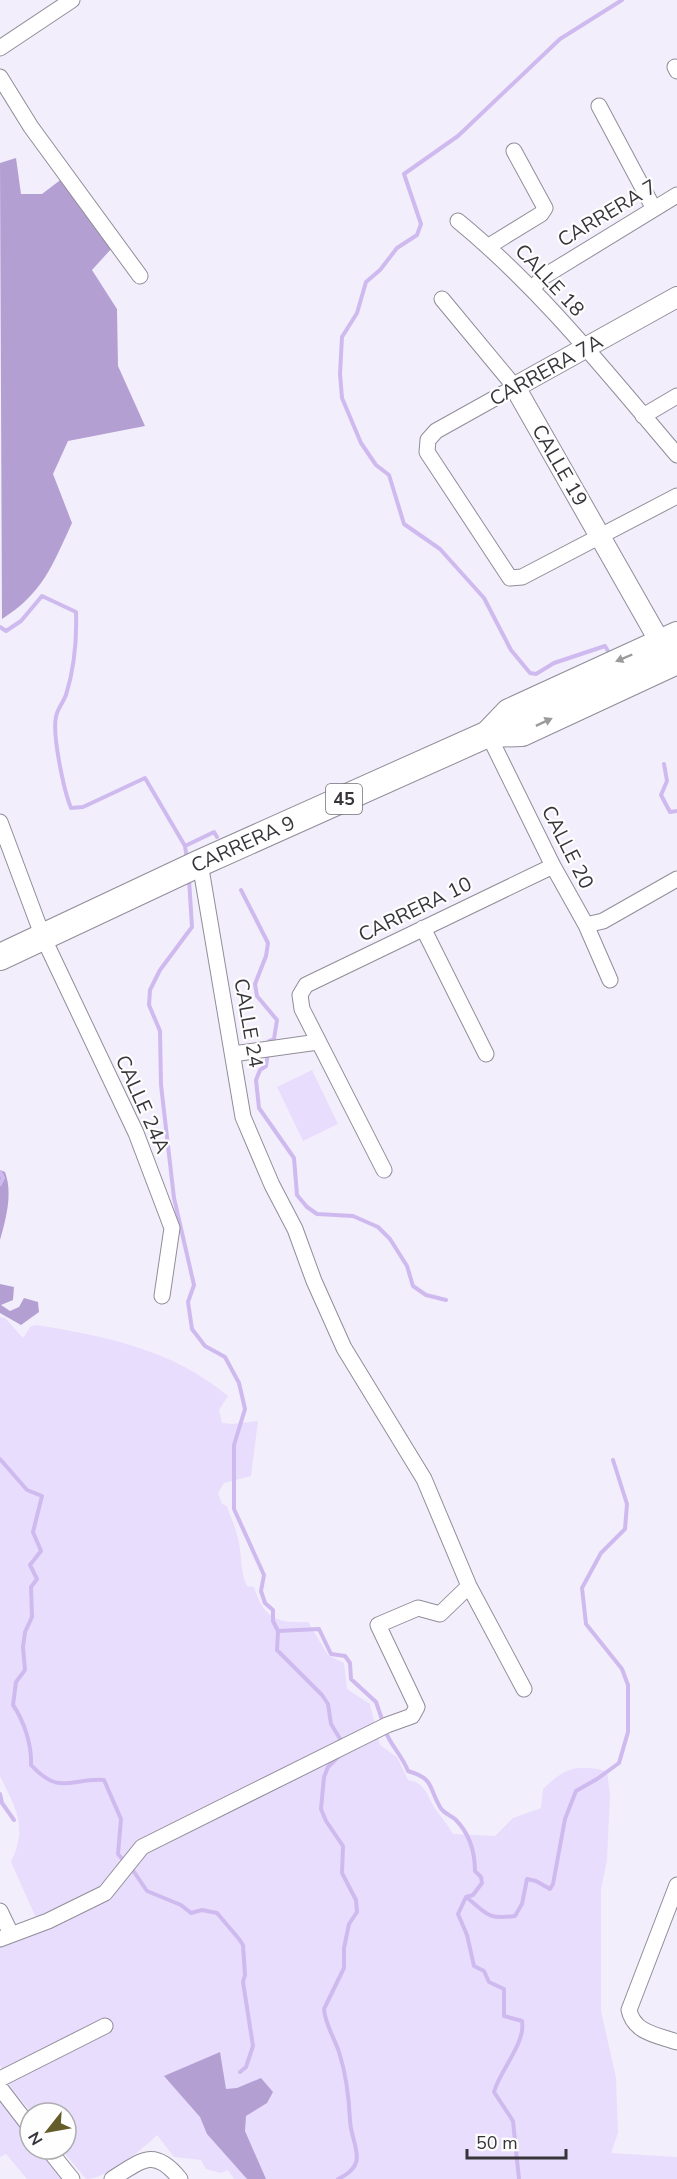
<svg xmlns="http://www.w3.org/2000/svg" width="677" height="2179" viewBox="0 0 677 2179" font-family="'Nunito Sans',sans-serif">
	<rect width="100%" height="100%" fill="#f3eefb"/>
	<path fill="#e9ddfd" d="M 312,1070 L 338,1124 L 303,1141 L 277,1087 Z
		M 0,1317 L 5,1318 L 23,1338 L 31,1326 L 37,1325 C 108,1337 171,1349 228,1396 L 219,1410 L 222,1423 L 233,1424 L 258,1421 L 251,1476 L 224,1483 L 218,1493 L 222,1504 L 227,1506 C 231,1518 237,1531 239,1543 C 242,1559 240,1571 247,1586 L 254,1587 C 264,1619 277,1623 308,1622 L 328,1655 L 344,1663 L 347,1689 L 370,1704 L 380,1745 L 397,1757 L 408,1780 C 427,1783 427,1797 436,1810 C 442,1818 448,1825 453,1834 L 495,1836 L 513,1818 L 541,1808 L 543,1789 C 566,1767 576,1764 607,1771 L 610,1795 L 607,1860 L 601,1889 L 601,2011 L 616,2078 L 618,2133 L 611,2153 L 677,2157 L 677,2179 L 234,2179 L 228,2170 L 221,2173 L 206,2169 L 201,2160 L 174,2157 L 157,2135 C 143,2149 106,2179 86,2179 L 61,2149 L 66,2149 L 66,2113 L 32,2113 L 10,2087 L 0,2065 L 0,1947 L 40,1927 L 11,1862 C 28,1826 16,1809 0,1776 Z
		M 0,2098 L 30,2136 L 30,2149 L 40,2149 L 64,2179 L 27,2179 L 6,2154 L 0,2157 Z"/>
	<path fill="#b49fd3" d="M 16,158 L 21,194 L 42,194 L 63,178 L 112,248 L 92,270 L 117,309 L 118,366 L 145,426 L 68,441 L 53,474 L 72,523 C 52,566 43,593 2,619 L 0,163 Z
		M 0,1170 L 5,1172 C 13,1193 6,1219 0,1240 Z
		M 0,1284 L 14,1287 L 13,1300 L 1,1305 L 10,1311 L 19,1307 L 24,1298 L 38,1302 L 39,1312 L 21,1325 L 0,1313 Z
		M 220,2052 L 226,2089 L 237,2088 L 261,2078 L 273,2092 L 267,2103 L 246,2116 L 245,2131 L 266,2179 L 247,2179 L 207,2134 L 200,2117 L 164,2076 Z"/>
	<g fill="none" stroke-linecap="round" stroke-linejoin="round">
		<path stroke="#cfbaef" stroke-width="4" d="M 0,627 L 6,631 L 21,621 L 42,596 L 76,612 C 77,640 74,669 66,695 C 63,703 57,709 56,717 C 52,735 64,791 71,808 L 83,807 L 145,778 L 185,846 L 187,859
			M 608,651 L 605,646 L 554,663 L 536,674 L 530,673 L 511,650 L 484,598 L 440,549 L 404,524 L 389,475 L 376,465 L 361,443 L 342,398 L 340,374 L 342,337 L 357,313 L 366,282 L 380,270 L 397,248 L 417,235 L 421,224 L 404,174 L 458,136 L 560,39 L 622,0
			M 664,764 L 667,781 L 661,795 L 670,812 L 677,811
			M 185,846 L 214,832 L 217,837
			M 189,879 L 192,927 L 160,970 L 150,990 L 149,1005 L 160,1031 L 161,1085 L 174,1198 L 194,1285 L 188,1302 L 192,1329 L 205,1346 L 225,1357 L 239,1383 L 245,1409 L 234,1445 L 234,1509 L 264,1575 L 261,1591 L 265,1603 L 273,1610 L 273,1621 L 278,1631 L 319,1629 L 331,1654 L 345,1656 L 350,1663 L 351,1679 L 376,1702 L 383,1722
			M 241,890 L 268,943 L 266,956 L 255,984 L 257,996 L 277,1020 L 274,1039 L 269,1041 L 267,1046
			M 268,1053 L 266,1066 L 260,1070 L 256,1080 L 259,1108 L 294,1158 L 297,1195 L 307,1207 L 317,1214 L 353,1216 L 378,1227 L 390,1239 L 407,1266 L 413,1286 L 426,1295 L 446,1300
			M 0,1172 L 3,1178 L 0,1184
			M 0,1459 L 27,1490 L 42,1496 L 33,1532 L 41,1551 L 30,1565 L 37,1579 L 31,1587 L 32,1617 L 25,1632 L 23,1647 L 25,1670 L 16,1682 L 13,1705 C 24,1721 32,1745 31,1765 C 60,1796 69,1778 104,1780 L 121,1819 L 118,1854 L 124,1861
			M 278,1631 L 277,1650 L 322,1695 L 328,1704 L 331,1724 L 342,1742
			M 385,1730 C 390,1745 402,1755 408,1771 C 435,1779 428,1787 440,1807 C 443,1813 450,1815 455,1819 C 469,1833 475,1852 475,1871 L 481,1877 L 482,1883 L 473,1895 L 466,1897 L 458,1914 L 467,1935 L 474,1966 L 484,1971 L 489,1982 L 504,1989 L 504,2016 L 522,2021 C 526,2043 500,2070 494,2092 L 513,2121 L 519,2179
			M 0,1794 L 2,1803 L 14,1820
			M 130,1866 L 147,1891 L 181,1905 L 191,1913 L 202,1910 L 217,1913 L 239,1939 L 243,1945 L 245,1975 L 243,1982 L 253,2046 L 246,2067 L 240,2072
			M 466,1897 C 487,1913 486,1920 515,1916 L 522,1904 L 527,1879 L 536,1881 L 550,1889 L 553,1884 L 565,1819 L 576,1791 L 597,1779 L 619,1763 L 628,1732 L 628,1685 L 622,1669 L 586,1624 L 582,1588 L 601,1553 L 625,1529 L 627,1504 L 613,1460
			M 338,2179 C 371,2164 351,2145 350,2120 C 349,2097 346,2074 339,2052 C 334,2037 325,2024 324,2009 L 344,1968 L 344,1948 L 349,1924 L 357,1912 L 356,1900 L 342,1873 L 343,1846 L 326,1821 L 321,1809 L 324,1777 L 328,1767 L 340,1755"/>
		<defs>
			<path id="minor" d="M 0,48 L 72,0
				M 675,67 L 677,71
				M 0,77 L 31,127 L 140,276
				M 599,106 L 654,209
				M 458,221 C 541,289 608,374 677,455
				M 489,246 L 541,214 L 545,208 L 514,151
				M 532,289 L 543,277 L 677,195
				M 442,299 L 515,387 L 436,431 L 428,440 L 427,452 L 510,578 L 522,577 L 677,496
				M 643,416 L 677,396
				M 488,734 L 553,866 L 586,925 L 610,980
				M 0,822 L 43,937 L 136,1133 L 172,1228 L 162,1296
				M 200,863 L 243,1117 L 272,1185 L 295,1229 L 314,1281 L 344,1348 L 424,1479 L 469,1586 L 524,1689
				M 586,925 L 603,921 L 677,879
				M 423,928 L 486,1054
				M 233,1054 L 318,1042
				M 384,1170 L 302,1009 L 300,995 L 306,985 L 553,866
				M 677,1885 L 629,2010 C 634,2033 657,2035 677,2042
				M 0,1911 L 11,1934
				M 0,1939 L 48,1921 L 105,1893 L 142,1847 L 387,1725 L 412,1716 L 417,1707 L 378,1625 L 418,1608 L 440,1614 L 469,1586
				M 0,2079 L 105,2026
				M 0,2088 L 30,2127
				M 48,2149 L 72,2179
				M 112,2179 C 142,2160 154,2147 180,2179"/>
			<path id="tertiary" d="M 660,642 L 515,387 L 677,297"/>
			<g id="trunk">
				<path d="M 488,734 L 522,733 L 677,661"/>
				<path id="s1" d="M 0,957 L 200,863 L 488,734 L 509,712 L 677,635"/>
			</g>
		</defs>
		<use href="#minor" stroke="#918d99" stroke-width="17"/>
		<use href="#tertiary" stroke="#918d99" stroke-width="22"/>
		<use href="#trunk" stroke="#918d99" stroke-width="28"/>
		<use href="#minor" stroke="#fff" stroke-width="15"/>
		<use href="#tertiary" stroke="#fff" stroke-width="20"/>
		<use href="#trunk" stroke="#fff" stroke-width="26"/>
	</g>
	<defs><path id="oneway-solid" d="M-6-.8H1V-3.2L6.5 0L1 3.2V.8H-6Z" transform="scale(1.5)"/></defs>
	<g fill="#9b9a9c">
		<use href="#oneway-solid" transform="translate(624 658) rotate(157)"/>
		<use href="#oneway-solid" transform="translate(544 722) rotate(-25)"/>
	</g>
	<g text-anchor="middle" stroke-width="4.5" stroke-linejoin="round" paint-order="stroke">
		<rect fill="#fefefe" stroke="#737175" stroke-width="1.5" x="326" y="784" width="36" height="30" rx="4.5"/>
		<g font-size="18" font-weight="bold" fill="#37353a">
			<text x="344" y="805">45</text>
		</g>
		<g font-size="20" fill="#37353a" stroke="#fefefe">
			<text transform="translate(607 213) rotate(-31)" y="7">CARRERA 7</text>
			<text transform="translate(550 280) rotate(47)" y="7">CALLE 18</text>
			<text transform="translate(546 370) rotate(-29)" y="7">CARRERA 7A</text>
			<text transform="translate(560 465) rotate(60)" y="7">CALLE 19</text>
			<text dy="7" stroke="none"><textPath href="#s1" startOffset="268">CARRERA 9</textPath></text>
			<text transform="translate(568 847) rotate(63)" y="7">CALLE 20</text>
			<text transform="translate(415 909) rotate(-26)" y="7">CARRERA 10</text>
			<text transform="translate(249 1023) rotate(80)" y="7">CALLE 24</text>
			<text transform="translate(143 1104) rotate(66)" y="7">CALLE 24A</text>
		</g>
	</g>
	<g transform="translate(48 2131) rotate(239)"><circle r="28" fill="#fefefe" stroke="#aeaeb0" stroke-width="1.5"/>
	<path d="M0-4.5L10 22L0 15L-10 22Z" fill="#645d2a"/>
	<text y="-9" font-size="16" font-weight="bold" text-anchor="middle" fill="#37353a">N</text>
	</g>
	<path d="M467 2149v9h99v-9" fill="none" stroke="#37353a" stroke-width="3"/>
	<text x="476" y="2149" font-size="18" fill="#37353a" stroke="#fefefe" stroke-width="4.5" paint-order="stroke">50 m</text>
</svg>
